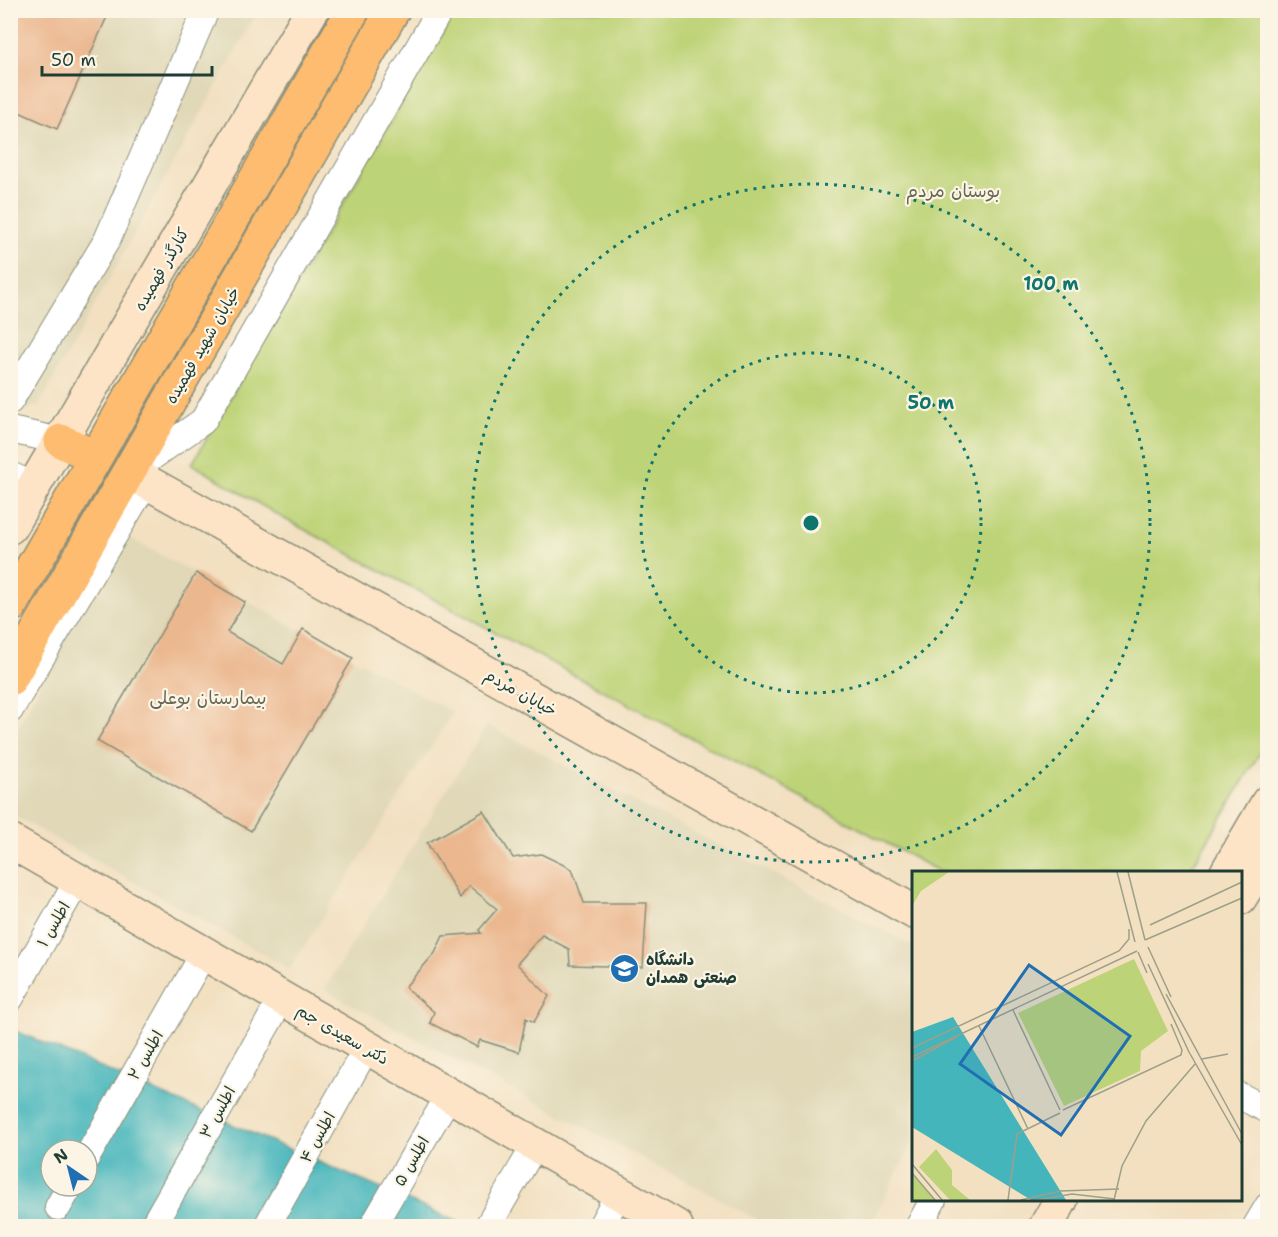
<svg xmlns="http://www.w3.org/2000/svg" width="1278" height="1237" viewBox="0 0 1278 1237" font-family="'Shantell Sans','Playpen Sans Arabic',sans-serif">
	<rect width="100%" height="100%" fill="#fcf5e5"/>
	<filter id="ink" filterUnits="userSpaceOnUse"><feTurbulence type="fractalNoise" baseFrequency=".0167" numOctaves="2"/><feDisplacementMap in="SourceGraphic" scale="12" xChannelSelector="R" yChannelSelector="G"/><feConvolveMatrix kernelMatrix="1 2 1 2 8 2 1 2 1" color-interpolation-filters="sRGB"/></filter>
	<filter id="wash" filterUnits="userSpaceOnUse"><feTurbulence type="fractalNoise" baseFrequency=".008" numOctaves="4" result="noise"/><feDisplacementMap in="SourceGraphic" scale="24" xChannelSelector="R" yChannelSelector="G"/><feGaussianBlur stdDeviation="1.35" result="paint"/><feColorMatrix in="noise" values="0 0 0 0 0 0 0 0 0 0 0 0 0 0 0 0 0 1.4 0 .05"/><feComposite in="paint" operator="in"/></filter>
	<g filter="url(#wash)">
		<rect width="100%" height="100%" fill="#f2e0c1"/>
		<path fill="#e0d8b7" d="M 10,11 L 258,11 L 38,407 L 11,411 Z
			M 118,532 L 453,712 L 290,969 L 11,814 L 10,742 Z
			M 487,725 L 913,946 L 913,1142 L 870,1226 L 770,1226 L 324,990 Z"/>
		<path fill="#bdd377" stroke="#6e8856" stroke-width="1.5" d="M 455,11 L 1267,11 L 1267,741 L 1189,872 L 940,872 L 283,518 L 192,464 Z"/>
		<path fill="#45b5bc" stroke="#327978" stroke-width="1.5" fill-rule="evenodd" d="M 11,1029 L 467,1226 L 11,1226 ZM 51,1150 L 87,1150 L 87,1186 L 51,1186 Z"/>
		<g id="blocks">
			<path fill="#ebb78f" d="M 10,10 L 110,10 L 57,129 L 10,108 Z
				M 196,573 L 245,602 L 227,632 L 283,664 L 303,629 L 353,658 L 251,831 L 97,741 Z
				M 484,811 L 513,858 L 541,854 L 572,869 L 584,903 L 647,903 L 643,967 L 570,965 L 569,949 L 542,935 L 517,964 L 549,996 L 534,1022 L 526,1018 L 519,1052 L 480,1040 L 477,1047 L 430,1023 L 434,1012 L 405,987 L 435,953 L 443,936 L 481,933 L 479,930 L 497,909 L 469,886 L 460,898 L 427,843 Z"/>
		</g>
	</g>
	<g filter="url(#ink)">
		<use href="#blocks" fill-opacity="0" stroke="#888e7a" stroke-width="1.5"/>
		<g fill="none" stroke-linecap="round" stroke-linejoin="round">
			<defs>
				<path id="street" d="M 10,401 L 107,240 L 206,10
					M 10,430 L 61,441
					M 132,471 L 203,421 L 440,10
					M 10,475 L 35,486
					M 10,710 L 146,482
					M 10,999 L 78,880
					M 1240,1096 L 1268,1110
					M 87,1157 L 204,953
					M 58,1207 L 70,1186
					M 153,1226 L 282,998
					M 267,1226 L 367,1047
					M 373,1226 L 449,1095
					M 488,1226 L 535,1145
					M 601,1226 L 619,1193
					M 919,1226 L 933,1200
					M 1256,1226 L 1268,1206"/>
				<path id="secondary" d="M 129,472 L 914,912
					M 10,527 L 312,10
					M 10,841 L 676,1226
					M 1227,872 L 1268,802
					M 1240,898 L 1268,853
					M 1046,1226 L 1061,1200"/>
				<path id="primary" d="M 61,441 L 95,457
					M 10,606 L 353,10
					M 10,679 L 393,10"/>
			</defs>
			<use href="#street" stroke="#888e7a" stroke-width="28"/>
			<use href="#secondary" stroke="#888e7a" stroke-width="36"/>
			<use href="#primary" stroke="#888e7a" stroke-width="36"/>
			<use href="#street" stroke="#fff" stroke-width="26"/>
			<use href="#secondary" stroke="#fee4c6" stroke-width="33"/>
			<use href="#primary" stroke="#fdbc70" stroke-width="33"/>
		</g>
	</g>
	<g fill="none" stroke="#0f766e" stroke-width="3" stroke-dasharray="3 6">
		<circle cx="811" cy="523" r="170"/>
		<circle cx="811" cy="523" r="339"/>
	</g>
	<defs>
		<symbol id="university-disc" viewBox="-11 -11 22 22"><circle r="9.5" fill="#1f6fb2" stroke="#fcf5e5"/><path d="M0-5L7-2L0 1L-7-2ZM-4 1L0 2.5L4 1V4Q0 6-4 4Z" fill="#fff"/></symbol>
	</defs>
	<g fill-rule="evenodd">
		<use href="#university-disc" x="608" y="952" width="33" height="33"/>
	</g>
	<g text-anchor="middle" stroke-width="4.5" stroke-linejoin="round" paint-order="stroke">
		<g font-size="16" fill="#1f3d34" stroke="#fcf5e5">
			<text transform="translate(161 269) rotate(-60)" y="6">کنارگذر فهمیده</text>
			<text transform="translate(202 345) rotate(-60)" y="6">خیابان شهید فهمیده</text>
			<text transform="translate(521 692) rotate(29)" y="6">خیابان مردم</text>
			<text transform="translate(53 924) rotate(-60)" y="6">اطلس ۱</text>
			<text transform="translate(343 1034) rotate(30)" y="6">دکتر سعیدی جم</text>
			<text transform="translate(145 1055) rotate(-60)" y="6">اطلس ۲</text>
			<text transform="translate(217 1112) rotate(-61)" y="6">اطلس ۳</text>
			<text transform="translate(317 1137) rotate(-61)" y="6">اطلس ۴</text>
			<text transform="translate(411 1161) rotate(-60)" y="6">اطلس ۵</text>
		</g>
		<g font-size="16" font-weight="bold" fill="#1f3d34" stroke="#fcf5e5" text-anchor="start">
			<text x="646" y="965">دانشگاه<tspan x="646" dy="18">صنعتی همدان</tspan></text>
		</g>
		<g font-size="18" fill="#666854" stroke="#fcf5e5">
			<text x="953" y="197">بوستان مردم</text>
			<text x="208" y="704">بیمارستان بوعلی</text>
		</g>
	</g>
	<g transform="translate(912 871)">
		<rect width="330" height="330" fill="#f2e0c1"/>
		<path d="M 0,1 L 37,1 L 9,20 L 0,35 ZM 222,88 L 256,160 L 229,180 L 228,200 L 152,235 L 106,142 ZM 24,278 L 40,299 L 40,314 L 58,329 L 38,329 L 7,296 ZM 0,303 L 24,329 L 0,329 Z" fill="#bdd377"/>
		<path d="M 41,146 L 154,329 L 119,329 L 0,256 L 0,161 Z" fill="#45b5bc"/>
		<path fill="none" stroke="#9e9f89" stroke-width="1.5" d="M 205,1 L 223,71M 216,1 L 233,69M 238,54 L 330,11M 233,69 L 330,27M 236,76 L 259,126M 226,81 L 235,102M 236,93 L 277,181 L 330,274M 254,123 L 330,263M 101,139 L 148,239M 67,155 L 116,258M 0,177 L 207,80 L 217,68 L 217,58M 0,186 L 225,80M 290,188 L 316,183M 0,190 L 44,166M 151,239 L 269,184 L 270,179 L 259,153M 0,293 L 30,329M 0,302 L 23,329M 96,329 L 105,263 L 148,242M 109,329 L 148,320 L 207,318M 125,329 L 160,323 L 203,328M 202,329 L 210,295 L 234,250 L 283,193"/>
		<path fill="#1f6fb2" fill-opacity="0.15" stroke="#1f6fb2" stroke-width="3" d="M 117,94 L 218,165 L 149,264 L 48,193 Z"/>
		<rect width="330" height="330" fill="none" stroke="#1f3d34" stroke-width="3"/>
	</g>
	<circle cx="811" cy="523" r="9" fill="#0f766e" stroke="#fcf5e5" stroke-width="3"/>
	<g font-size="18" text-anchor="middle" font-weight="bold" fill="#0f766e" stroke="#fcf5e5" stroke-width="4.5" stroke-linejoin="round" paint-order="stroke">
		<text x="1051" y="290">100 m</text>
		<text x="931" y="409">50 m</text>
	</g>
	<rect width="1278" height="1237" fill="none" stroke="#fcf5e5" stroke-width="36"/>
	<g transform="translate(69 1168) rotate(325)"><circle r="28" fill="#fcf5e5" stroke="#a4ab9e" stroke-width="1.5"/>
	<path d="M0-4.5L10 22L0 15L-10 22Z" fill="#1f6fb2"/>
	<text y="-9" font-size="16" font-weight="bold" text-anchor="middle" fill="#1f3d34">N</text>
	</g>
	<path d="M42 66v9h170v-9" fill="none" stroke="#1f3d34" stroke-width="3"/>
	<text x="51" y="66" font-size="18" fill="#1f3d34" stroke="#fcf5e5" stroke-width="4.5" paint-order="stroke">50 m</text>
</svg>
